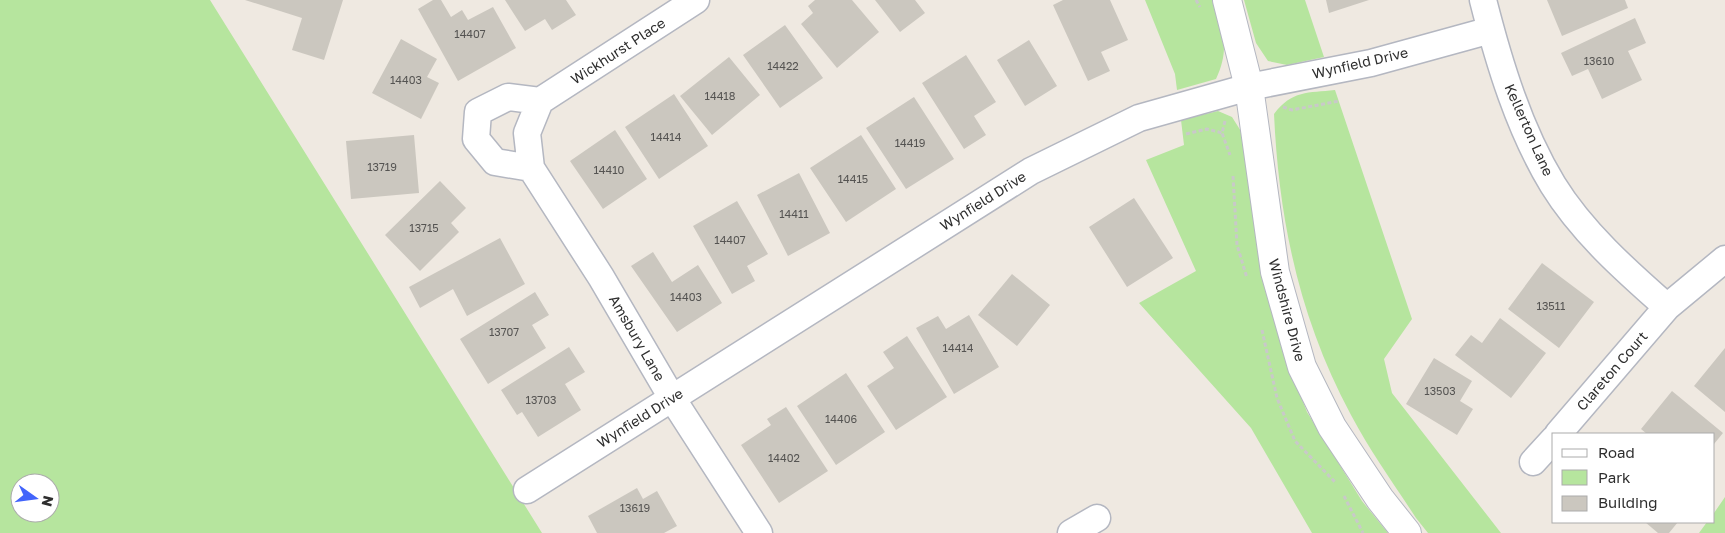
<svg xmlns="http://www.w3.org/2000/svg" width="1725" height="533" viewBox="0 0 1725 533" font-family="'Golos Text',sans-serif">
	<rect width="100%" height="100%" fill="#efe9e1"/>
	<path fill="#b6e59e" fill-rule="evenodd" d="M 0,0 L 210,0 L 542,533 L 0,533 ZM 20,483 L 50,483 L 50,513 L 20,513 Z
		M 1145,0 L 1212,0 C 1222,31 1231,47 1216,79 L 1177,90 L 1175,74 Z
		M 1244,0 L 1305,0 L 1324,57 L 1287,65 L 1268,61 L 1256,43 Z
		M 1335,90 L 1412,319 L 1384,359 L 1392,393 L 1501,533 L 1428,533 L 1416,518 C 1394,484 1370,451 1351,415 C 1300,320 1279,222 1274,114 C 1292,90 1308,93 1335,90 Z
		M 1218,111 L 1232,117 L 1244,136 L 1249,185 L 1263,270 L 1281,344 L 1307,412 L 1362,501 L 1388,533 L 1312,533 L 1251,428 L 1139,303 L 1196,271 L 1146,160 L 1184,145 L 1181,120 Z
		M 1725,497 L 1725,533 L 1699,533 L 1707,522 L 1714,522 L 1714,513 Z"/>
	<path fill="#cbc7bf" d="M 245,0 L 343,0 L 324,60 L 292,50 L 302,18 Z
		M 433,0 L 441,0 L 451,17 L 462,10 L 468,20 L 493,7 L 516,48 L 458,81 L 418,9 Z
		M 505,0 L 566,0 L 576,15 L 552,30 L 545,19 L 525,31 Z
		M 815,0 L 852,0 L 879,32 L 837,68 L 801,24 L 813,13 L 808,6 Z
		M 875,0 L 915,0 L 925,13 L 900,32 Z
		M 1063,0 L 1110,0 L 1128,40 L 1101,52 L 1110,71 L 1088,81 L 1053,5 Z
		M 1326,0 L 1369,0 L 1329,13 Z
		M 1547,0 L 1625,0 L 1628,8 L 1562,36 Z
		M 1635,18 L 1646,43 L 1628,51 L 1642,80 L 1602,99 L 1588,69 L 1572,76 L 1561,53 Z
		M 785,25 L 823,78 L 780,108 L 743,55 Z
		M 401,39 L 437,59 L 427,77 L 439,83 L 421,119 L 372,93 Z
		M 1029,40 L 1057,86 L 1025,106 L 997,60 Z
		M 966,55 L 996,102 L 974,116 L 986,135 L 964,149 L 922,83 Z
		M 729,57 L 760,95 L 712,135 L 680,96 Z
		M 674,94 L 708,146 L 659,179 L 625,127 Z
		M 914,97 L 954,159 L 906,189 L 866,128 Z
		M 615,130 L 647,179 L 603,209 L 570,161 Z
		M 414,135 L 419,193 L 351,199 L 346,141 Z
		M 861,135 L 896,189 L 846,222 L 810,168 Z
		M 799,173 L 830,233 L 788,256 L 757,195 Z
		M 440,181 L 466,208 L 451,223 L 459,232 L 420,271 L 385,235 Z
		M 1134,198 L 1173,258 L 1127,287 L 1089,227 Z
		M 737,201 L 768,254 L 747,266 L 755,281 L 732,294 L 693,226 Z
		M 500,238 L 525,284 L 467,316 L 453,289 L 420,308 L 409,287 Z
		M 653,252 L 672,282 L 698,265 L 722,303 L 677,332 L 631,266 Z
		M 1542,263 L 1594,302 L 1559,348 L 1508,309 Z
		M 1012,274 L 1050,305 L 1017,346 L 978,315 Z
		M 535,292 L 549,315 L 532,325 L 546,348 L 488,384 L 460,339 Z
		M 969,315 L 999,367 L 954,394 L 916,328 L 938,316 L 946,329 Z
		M 1500,318 L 1546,353 L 1511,398 L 1455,355 L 1471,335 L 1482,343 Z
		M 907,336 L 947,397 L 896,430 L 867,386 L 894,368 L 883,352 Z
		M 569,347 L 585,372 L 565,384 L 581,410 L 538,437 L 522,412 L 517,415 L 501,390 Z
		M 1725,348 L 1725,412 L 1694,386 Z
		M 1434,358 L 1472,381 L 1460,401 L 1473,409 L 1457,435 L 1406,404 Z
		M 846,373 L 885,432 L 836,465 L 797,406 Z
		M 1672,391 L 1723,433 L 1714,444 L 1714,434 L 1647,434 L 1641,429 Z
		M 786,407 L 828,471 L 779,503 L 741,445 L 771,425 L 767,419 Z
		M 637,488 L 643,499 L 657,491 L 677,526 L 664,533 L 597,533 L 588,516 Z
		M 1645,522 L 1678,522 L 1669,533 L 1658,533 Z"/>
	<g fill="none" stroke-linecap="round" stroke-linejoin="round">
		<defs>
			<path id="minor" d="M 696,0 L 540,101 L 527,133 L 531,168 L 601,277 L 672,398 L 759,533
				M 1483,0 C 1499,63 1519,129 1553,185 C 1582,232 1626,271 1667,307
				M 531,168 L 495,162 L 476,139 L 478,112 L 508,97 L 540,101
				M 1558,434 L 1667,307 L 1725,259
				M 1533,462 L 1554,439
				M 527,490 L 1031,171 L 1139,118 L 1249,87 L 1371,63 L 1491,30
				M 1071,533 L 1097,518"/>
			<path id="tertiary" d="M 1227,0 L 1249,87 L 1275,272 L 1302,367 L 1332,427 L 1380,499 L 1407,533"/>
		</defs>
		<use href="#minor" stroke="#b4b7c1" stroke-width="29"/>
		<use href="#tertiary" stroke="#b4b7c1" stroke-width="30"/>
		<path stroke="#c9c9c9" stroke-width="3" stroke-dasharray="4 2.5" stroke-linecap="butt" d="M 1196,0 L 1200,7
			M 1283,107 L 1292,110 L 1339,101
			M 1225,121 L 1222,133 L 1230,155
			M 1186,134 L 1207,129 L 1222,133
			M 1233,176 L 1237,245 L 1247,278
			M 1262,330 L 1277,398 L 1295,441 L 1335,482
			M 1344,496 L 1363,533"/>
		<use href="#minor" stroke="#fff" stroke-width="26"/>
		<use href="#tertiary" stroke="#fff" stroke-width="28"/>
	</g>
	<g text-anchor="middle" stroke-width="5" stroke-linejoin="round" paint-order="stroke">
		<g font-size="11" fill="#555452">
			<text x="470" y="38">14407</text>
			<text x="1599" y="65">13610</text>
			<text x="783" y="70">14422</text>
			<text x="406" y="84">14403</text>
			<text x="720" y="100">14418</text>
			<text x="666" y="141">14414</text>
			<text x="910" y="147">14419</text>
			<text x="382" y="171">13719</text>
			<text x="609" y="174">14410</text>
			<text x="853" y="183">14415</text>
			<text x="794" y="218">14411</text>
			<text x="424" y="232">13715</text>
			<text x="730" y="244">14407</text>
			<text x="686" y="301">14403</text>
			<text x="1551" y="310">13511</text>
			<text x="504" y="336">13707</text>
			<text x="958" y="352">14414</text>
			<text x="1440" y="395">13503</text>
			<text x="541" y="404">13703</text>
			<text x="841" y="423">14406</text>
			<text x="784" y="462">14402</text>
			<text x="635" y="512">13619</text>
		</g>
		<g font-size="14" fill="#2e2e2e" stroke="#fff">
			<text transform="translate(618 51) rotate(-33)" y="5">Wickhurst Place</text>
			<text transform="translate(1360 63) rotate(-13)" y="5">Wynfield Drive</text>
			<text transform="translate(1529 130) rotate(66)" y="5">Kellerton Lane</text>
			<text transform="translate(983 201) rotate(-32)" y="5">Wynfield Drive</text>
			<text transform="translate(1287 310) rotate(75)" y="5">Windshire Drive</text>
			<text transform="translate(637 338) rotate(60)" y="5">Amsbury Lane</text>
			<text transform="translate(1612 371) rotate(-49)" y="5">Clareton Court</text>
			<text transform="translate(640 418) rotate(-32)" y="5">Wynfield Drive</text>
		</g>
	</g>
	<rect x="1552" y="433" width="162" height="90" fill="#ffffff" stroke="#ababab"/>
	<rect x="1562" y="449" width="25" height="8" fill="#ffffff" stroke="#ababab"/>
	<text x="1598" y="458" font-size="15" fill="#2e2e2e">Road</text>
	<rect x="1562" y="470" width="25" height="15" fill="#b6e59e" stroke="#ababab"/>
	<text x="1598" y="483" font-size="15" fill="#2e2e2e">Park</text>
	<rect x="1562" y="496" width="25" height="15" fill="#cbc7bf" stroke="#ababab"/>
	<text x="1598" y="508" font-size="15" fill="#2e2e2e">Building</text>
	<g transform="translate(35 498) rotate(104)"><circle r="24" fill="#ffffff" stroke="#ababab"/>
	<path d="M0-4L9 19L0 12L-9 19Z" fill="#4264fb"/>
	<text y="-8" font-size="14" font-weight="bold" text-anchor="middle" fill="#2e2e2e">N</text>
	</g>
</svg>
